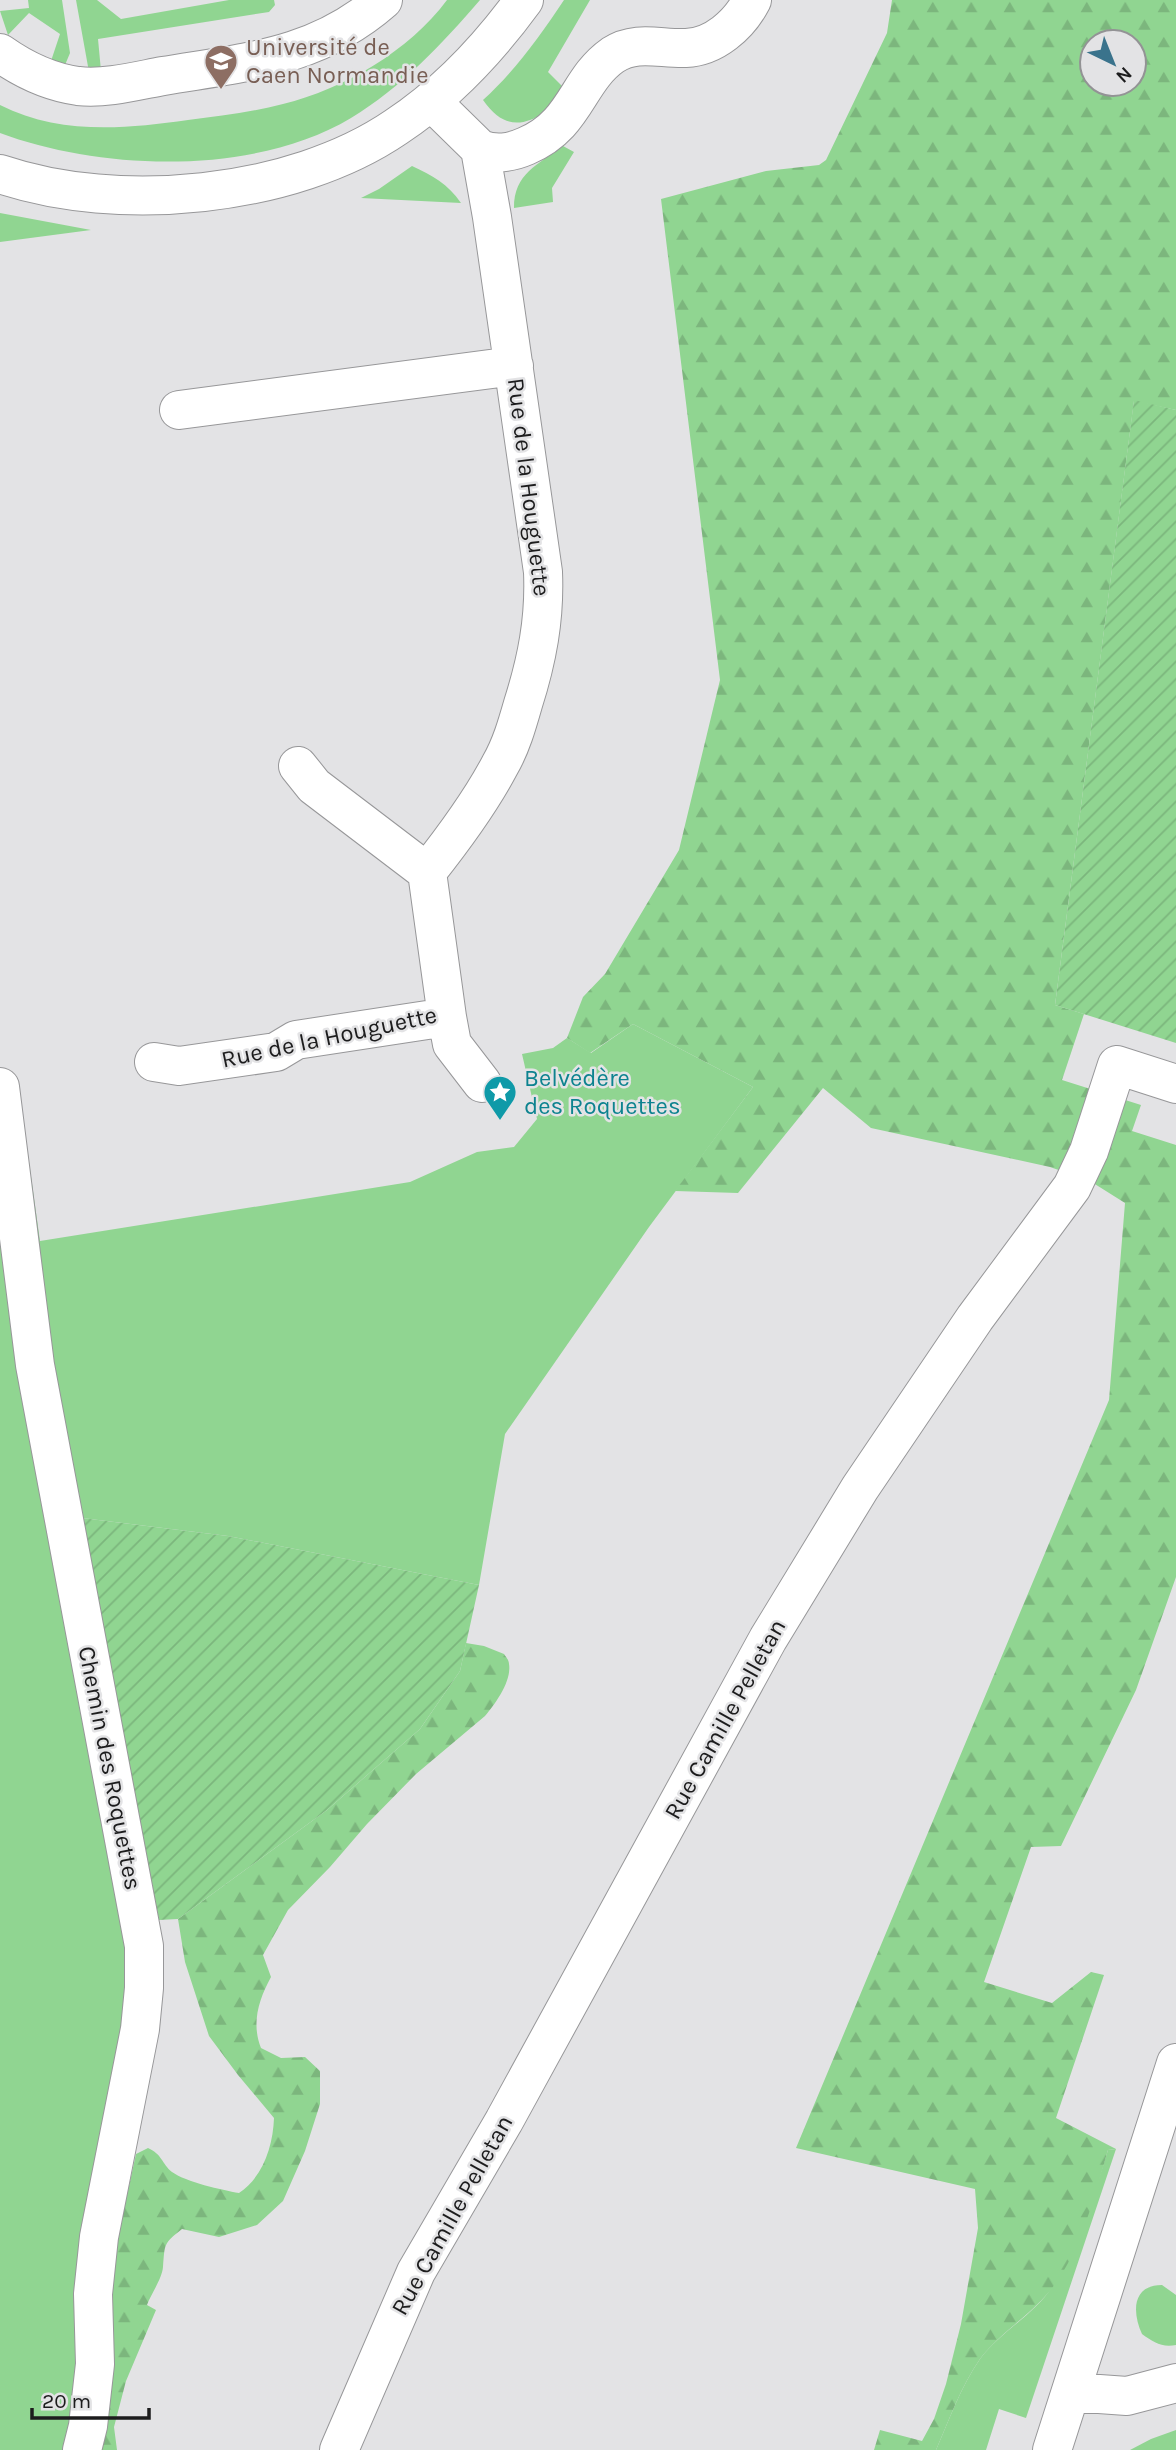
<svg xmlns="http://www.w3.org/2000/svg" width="1176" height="2450" viewBox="0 0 1176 2450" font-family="Karla,sans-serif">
	<defs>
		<pattern id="forest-firs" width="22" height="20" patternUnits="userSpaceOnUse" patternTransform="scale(1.75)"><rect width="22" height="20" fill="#90d591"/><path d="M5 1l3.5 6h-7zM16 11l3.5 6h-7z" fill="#7cb67d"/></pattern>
		<pattern id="garden-furrows" width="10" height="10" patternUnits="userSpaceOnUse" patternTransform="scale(1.75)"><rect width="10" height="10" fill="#90d591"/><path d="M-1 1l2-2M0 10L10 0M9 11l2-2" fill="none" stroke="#7cb67d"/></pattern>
	</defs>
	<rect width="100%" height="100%" fill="#e3e3e5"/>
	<path fill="#90d591" d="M 28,0 L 62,0 L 70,53 L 65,65 L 51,61 L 60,34 L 29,13 L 8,35 L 0,11 L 29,8 Z
		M 76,0 L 97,0 L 121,19 L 229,0 L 274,0 L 275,5 L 269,12 L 98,39 L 101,71 L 89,72 Z
		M 447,0 L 480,0 C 442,44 401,88 351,118 C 254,176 102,171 0,133 L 0,105 C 59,135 124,129 188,120 C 220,116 252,112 283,104 C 344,89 409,51 447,0 Z
		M 564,0 L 590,0 L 548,72 L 569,93 C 541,117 512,142 483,100 C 515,71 540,36 564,0 Z
		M 563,146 L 574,152 L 552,188 L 553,202 L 514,208 C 514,173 538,165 563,146 Z
		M 412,166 C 432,175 448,184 461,203 L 361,198 L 379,189 Z
		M 0,213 L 91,230 L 0,242 Z
		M 633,1024 L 753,1087 L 649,1227 L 505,1434 L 479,1585 L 228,1536 L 82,1518 L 159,1920 L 144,1946 L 79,2379 L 67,2450 L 0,2450 L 0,1102 L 20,1098 L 40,1241 L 410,1182 L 477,1152 L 514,1147 L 537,1119 L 522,1054 L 553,1048 L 567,1038 L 591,1053 Z
		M 1116,2149 L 1026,2418 L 999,2409 L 986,2450 L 936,2450 C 949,2420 961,2386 980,2359 C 1000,2332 1034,2315 1052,2287 C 1079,2245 1093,2198 1108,2150 Z
		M 1162,2285 L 1176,2295 L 1176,2345 C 1162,2348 1153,2342 1142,2334 C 1132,2312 1132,2285 1162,2285 Z
		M 1176,2430 L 1176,2450 L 1130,2450 L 1151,2439 Z"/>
	<path fill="url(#forest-firs)" fill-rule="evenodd" d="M 892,0 L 1176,0 L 1176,410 L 1134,401 L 1055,1005 L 1084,1014 L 1062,1080 L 1141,1105 L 1132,1131 L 1176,1145 L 1176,1577 L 1136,1690 L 1061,1846 L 1031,1847 L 984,1982 L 1052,2003 L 1091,1972 L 1104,1975 L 1056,2118 L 1116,2149 L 1108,2150 C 1094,2197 1081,2253 1049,2292 C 1029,2316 999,2334 980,2359 C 961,2386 949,2420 936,2450 L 874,2450 L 880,2430 L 922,2441 L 934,2419 L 946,2384 L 961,2324 L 978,2228 L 975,2189 L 796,2148 L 1109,1400 L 1125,1203 L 1090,1181 L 1050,1167 L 871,1128 L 823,1088 L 738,1193 L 675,1191 L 753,1087 L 633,1024 L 590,1053 L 567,1038 L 583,997 L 605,974 L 679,850 L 720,680 L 661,199 L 766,171 L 819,165 L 826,160 L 887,33 ZM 1092,42 L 1134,42 L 1134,84 L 1092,84 Z
		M 466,1643 L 484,1646 L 504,1654 C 506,1657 509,1660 509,1664 C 512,1681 495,1704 485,1716 L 416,1774 L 367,1824 L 330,1867 L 288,1910 L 263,1955 L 271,1977 C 259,1999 251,2023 261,2048 L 281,2058 L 305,2057 L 320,2071 L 320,2104 L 305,2151 L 283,2201 L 257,2225 L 219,2237 L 182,2229 C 163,2244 165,2244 163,2267 C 162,2279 151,2294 147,2305 L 156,2310 L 126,2381 L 114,2427 L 117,2450 L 94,2450 L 112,2264 L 136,2154 L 148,2148 C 162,2154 162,2164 172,2172 C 186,2182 222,2190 239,2193 C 263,2177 273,2146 274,2118 L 238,2075 L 209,2036 L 185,1962 L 178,1919 L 327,1810 L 420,1729 L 460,1671 Z"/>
	<path fill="url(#garden-furrows)" d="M 1134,400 L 1176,410 L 1176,1043 L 1055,1005 Z
		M 82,1518 L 228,1536 L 479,1585 L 460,1671 L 420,1729 L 327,1810 L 178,1919 L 159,1920 Z"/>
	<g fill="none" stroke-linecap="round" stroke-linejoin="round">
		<defs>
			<path id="minor" d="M 0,53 C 24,70 49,82 78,86 C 106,89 136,81 163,76 C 246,62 317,58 383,0
				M 480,149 C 496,155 510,153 526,146 C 577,124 576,81 613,55 C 636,40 660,49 686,48 C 714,47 739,25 752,0
				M 0,174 C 118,214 292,198 396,127 C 446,94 489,48 524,0
				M 179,410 L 514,366
				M 298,766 L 314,786 L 427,872
				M 447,1017 L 452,1044 L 482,1083
				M 154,1062 L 179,1066 L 276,1052 L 296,1040 L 447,1017 L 427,872 C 454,838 480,803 500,765 C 511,746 517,725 523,704 C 537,660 545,619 543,572 L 492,217 L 480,149 L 431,101
				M 0,1087 L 35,1365 L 144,1946 L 144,1988 L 140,2029 L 99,2237 L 93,2294 L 95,2364 L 88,2426 L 82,2450
				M 1071,2392 L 1127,2396 L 1176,2383
				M 339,2450 L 416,2272 L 504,2121 L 768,1639 L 860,1488 L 975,1318 L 1072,1187 L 1089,1151 L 1117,1065 L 1176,1084
				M 1052,2450 L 1176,2063"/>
		</defs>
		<use href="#minor" stroke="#979799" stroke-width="40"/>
		<use href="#minor" stroke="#fff" stroke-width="38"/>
	</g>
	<defs>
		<symbol id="university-pin" viewBox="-11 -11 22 30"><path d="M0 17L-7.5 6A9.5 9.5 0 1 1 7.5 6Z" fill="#8d6e63" stroke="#e3e3e5"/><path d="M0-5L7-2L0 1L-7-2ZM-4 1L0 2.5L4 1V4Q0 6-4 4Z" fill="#fff"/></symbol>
		<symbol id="sight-pin" viewBox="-11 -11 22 30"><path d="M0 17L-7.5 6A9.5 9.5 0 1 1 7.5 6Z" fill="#0f9aa8" stroke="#e3e3e5"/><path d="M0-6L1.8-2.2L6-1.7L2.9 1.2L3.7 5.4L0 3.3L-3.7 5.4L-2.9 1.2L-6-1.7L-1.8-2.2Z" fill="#fff"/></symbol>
	</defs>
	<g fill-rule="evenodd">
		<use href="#university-pin" x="202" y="42" width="38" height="52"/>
		<use href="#sight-pin" x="481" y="1073" width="38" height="52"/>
	</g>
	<g text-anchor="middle" stroke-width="5" stroke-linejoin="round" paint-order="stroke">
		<g font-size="24" fill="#785e54" stroke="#e3e3e5" text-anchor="start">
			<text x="246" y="55">Université de<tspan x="246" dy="28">Caen Normandie</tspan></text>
		</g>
		<g font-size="24" fill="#1c1c1d" stroke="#e3e3e5">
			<text transform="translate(529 487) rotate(83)" y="8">Rue de la Houguette</text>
			<text transform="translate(329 1037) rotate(-12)" y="8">Rue de la Houguette</text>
			<text transform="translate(725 1719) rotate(-61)" y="8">Rue Camille Pelletan</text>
			<text transform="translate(110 1768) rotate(79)" y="8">Chemin des Roquettes</text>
			<text transform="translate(452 2215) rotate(-61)" y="8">Rue Camille Pelletan</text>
		</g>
		<g font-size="24" fill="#0d838f" stroke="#e3e3e5" text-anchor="start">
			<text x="524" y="1086">Belvédère<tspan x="524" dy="28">des Roquettes</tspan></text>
		</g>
	</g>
	<g transform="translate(1113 63) rotate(137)"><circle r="33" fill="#e3e3e5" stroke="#939395" stroke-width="2"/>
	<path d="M0-5L12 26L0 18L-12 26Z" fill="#3a738c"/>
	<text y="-10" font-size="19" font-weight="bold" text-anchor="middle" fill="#1c1c1d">N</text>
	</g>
	<path d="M32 2408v10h117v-10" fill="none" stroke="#1c1c1d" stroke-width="3.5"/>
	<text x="42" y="2408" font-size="21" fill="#1c1c1d" stroke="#e3e3e5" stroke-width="5" paint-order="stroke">20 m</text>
</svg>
